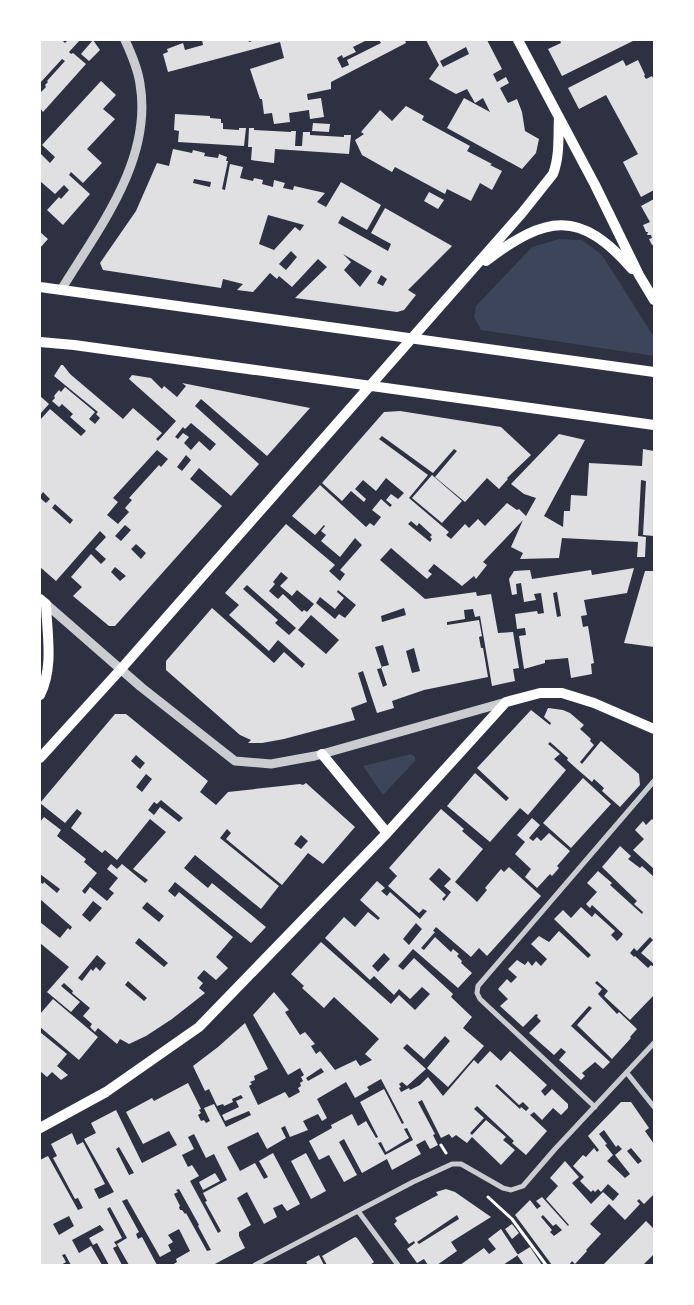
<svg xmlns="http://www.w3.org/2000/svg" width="694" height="1305" viewBox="0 0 694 1305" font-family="'Space Grotesk',sans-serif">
	<rect width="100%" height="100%" fill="#2d3142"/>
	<path fill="#3c4559" d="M 559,239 L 582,240 L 602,255 L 654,337 L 654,356 L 481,330 L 474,317 L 476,306 L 532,247 Z
		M 411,754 L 415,757 L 415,761 L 383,795 L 363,766 Z"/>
	<path fill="#e0e0e3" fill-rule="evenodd" d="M 40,40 L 62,40 L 65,43 L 68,40 L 80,40 L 69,52 L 71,54 L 73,53 L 86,64 L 43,112 L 40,108 L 40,93 L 46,87 L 45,85 L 48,82 L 47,81 L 65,61 L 62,59 L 40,83 Z
		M 93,40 L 100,50 L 89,61 L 81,54 Z
		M 202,40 L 248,40 L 249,42 L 255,40 L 367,40 L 353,47 L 356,52 L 343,58 L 342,55 L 337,58 L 342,68 L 349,65 L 347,60 L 381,43 L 379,40 L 405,40 L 406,43 L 331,82 L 331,89 L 307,94 L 308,100 L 321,98 L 324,117 L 310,119 L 309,110 L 289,113 L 290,122 L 274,124 L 272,113 L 264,114 L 262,99 L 260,99 L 250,69 L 284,58 L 280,42 L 168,72 L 163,54 L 168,52 L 167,49 L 183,43 L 185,50 L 203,45 Z
		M 426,40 L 487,40 L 502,69 L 493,74 L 497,82 L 506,77 L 509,83 L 500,88 L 508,103 L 517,99 L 522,112 L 525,131 L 539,139 L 536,153 L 522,169 L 447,128 L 464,98 L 490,112 L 483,98 L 475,103 L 467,89 L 456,94 L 429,79 L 439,65 ZM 466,47 L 469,54 L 443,67 L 440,61 Z
		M 560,40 L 635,40 L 562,76 L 548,49 L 561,43 Z
		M 623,60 L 626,66 L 638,60 L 645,75 L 644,76 L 646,79 L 652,76 L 654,80 L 654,190 L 641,197 L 623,162 L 638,154 L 606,95 L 579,109 L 568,88 Z
		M 101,81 L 116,95 L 103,109 L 115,119 L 87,149 L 102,163 L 83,183 L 71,172 L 69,175 L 90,194 L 63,225 L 47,210 L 59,197 L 61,199 L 69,190 L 64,185 L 55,194 L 40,181 L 40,153 L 50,163 L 55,157 L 42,145 Z
		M 406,106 L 424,116 L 422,120 L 470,146 L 467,151 L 492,164 L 490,165 L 502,171 L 492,190 L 480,183 L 471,201 L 447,189 L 445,194 L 395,167 L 392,172 L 362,155 L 355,140 L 364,134 L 361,132 L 380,110 L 392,121 Z
		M 175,114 L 210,116 L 210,118 L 221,119 L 221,123 L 223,123 L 223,129 L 239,130 L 239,128 L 246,128 L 244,146 L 178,142 L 179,131 L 174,130 Z
		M 313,123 L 330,124 L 329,132 L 312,131 Z
		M 249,128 L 254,128 L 254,130 L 291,132 L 291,131 L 296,131 L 295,146 L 302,146 L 303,132 L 310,132 L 310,135 L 344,137 L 344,135 L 351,135 L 349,154 L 275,149 L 274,163 L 251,160 L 252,147 L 248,147 Z
		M 173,149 L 192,153 L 193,150 L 205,153 L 204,156 L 218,158 L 219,154 L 227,157 L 226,161 L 228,161 L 222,189 L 225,190 L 230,164 L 243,167 L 240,178 L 253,181 L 254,178 L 263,180 L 262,184 L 273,187 L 274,180 L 285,183 L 283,188 L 293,190 L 294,186 L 325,193 L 317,202 L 326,207 L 341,182 L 381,205 L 367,230 L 342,216 L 338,223 L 388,251 L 391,244 L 371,233 L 385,208 L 452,246 L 408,290 L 416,295 L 404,310 L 397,312 L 295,298 L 327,267 L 318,259 L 292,287 L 279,276 L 277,279 L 270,273 L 253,292 L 237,290 L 243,284 L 223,279 L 221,288 L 103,270 L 100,263 L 136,211 L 157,163 L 169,166 ZM 194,179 L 211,182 L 210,187 L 193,183 ZM 268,215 L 304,225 L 300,231 L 295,227 L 274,250 L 259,244 ZM 291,251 L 297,257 L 286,270 L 279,264 ZM 343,254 L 372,271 L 360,287 L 344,270 L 351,262 ZM 381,275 L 387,279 L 383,286 L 377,283 Z
		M 429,192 L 444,200 L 438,209 L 424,201 Z
		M 654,199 L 654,244 L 652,245 L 649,239 L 652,238 L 651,235 L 647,235 L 648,232 L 646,232 L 643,225 L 650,222 L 641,206 Z
		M 40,232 L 48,239 L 40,248 Z
		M 61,365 L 63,365 L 70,374 L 123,419 L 133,408 L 162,433 L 156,439 L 158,441 L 176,421 L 129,379 L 132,375 L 151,378 L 162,389 L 164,386 L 177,397 L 186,386 L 182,383 L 310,408 L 267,456 L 201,399 L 195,406 L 259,464 L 231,496 L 199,468 L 190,479 L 222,506 L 115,626 L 109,626 L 73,596 L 82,587 L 71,577 L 78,569 L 91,554 L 101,564 L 106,559 L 95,549 L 106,537 L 100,531 L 56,581 L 40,567 L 40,498 L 46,503 L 50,499 L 43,492 L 40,496 L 40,420 L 50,409 L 81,436 L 86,431 L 70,417 L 73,414 L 62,404 L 59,407 L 52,401 L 55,398 L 54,396 L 59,390 L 61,392 L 65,387 L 95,412 L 89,419 L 95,424 L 100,418 L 96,414 L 98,412 L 54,376 ZM 191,423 L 216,444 L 210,451 L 199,441 L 191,450 L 184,443 L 189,437 L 183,433 L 178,439 L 175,437 L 183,427 L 185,429 ZM 157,450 L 168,459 L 161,467 L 159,465 L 129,498 L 132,500 L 125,508 L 129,512 L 118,524 L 107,515 L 118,502 L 113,498 ZM 186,455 L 191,460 L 182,471 L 177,467 ZM 55,504 L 73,520 L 70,524 L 52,508 ZM 125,525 L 131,530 L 121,541 L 115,536 ZM 136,544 L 146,553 L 141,559 L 131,549 ZM 115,567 L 126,576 L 120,581 L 111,572 Z
		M 40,396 L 49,404 L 40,414 Z
		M 400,411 L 501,427 L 531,455 L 507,478 L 508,479 L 499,489 L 487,478 L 465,502 L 435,477 L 457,451 L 454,449 L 433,473 L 382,436 L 379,439 L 428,475 L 409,498 L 449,532 L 446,535 L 451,539 L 465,524 L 469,528 L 478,519 L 485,526 L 507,503 L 517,510 L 519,509 L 526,516 L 536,498 L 524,494 L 511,484 L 559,434 L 585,440 L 544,516 L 563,527 L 564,511 L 570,511 L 571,495 L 587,496 L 589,463 L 642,466 L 643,449 L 654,451 L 654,536 L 643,535 L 646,481 L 641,480 L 638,536 L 646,537 L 645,557 L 637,557 L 638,542 L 562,538 L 559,558 L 520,559 L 523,553 L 511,547 L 523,520 L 483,562 L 487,565 L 476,579 L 474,576 L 462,586 L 434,564 L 428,571 L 432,574 L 427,579 L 391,548 L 380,560 L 425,599 L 476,592 L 477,596 L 491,594 L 498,633 L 513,632 L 519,668 L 513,669 L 515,681 L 492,686 L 480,616 L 475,617 L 473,609 L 464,610 L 465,619 L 447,622 L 447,625 L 479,620 L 482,636 L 479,637 L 481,648 L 483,648 L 488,677 L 424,690 L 392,701 L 394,708 L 377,713 L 363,671 L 358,673 L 367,702 L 351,708 L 355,720 L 284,739 L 262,743 L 248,743 L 251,740 L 240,735 L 166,670 L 166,661 L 212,608 L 274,663 L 284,652 L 302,668 L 305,664 L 278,640 L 269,651 L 229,615 L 239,605 L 225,593 L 286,524 L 335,565 L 329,571 L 340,581 L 345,574 L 340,570 L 362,545 L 355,538 L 340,557 L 321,541 L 326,535 L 321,531 L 325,526 L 324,525 L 315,535 L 292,516 L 320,485 L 366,527 L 370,523 L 374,526 L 381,517 L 372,510 L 381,499 L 390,507 L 392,505 L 386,500 L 391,494 L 398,499 L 404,493 L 386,478 L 376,491 L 363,480 L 355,489 L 366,499 L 364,502 L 351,491 L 342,501 L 322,483 L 384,412 ZM 411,521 L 417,526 L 419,523 L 432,535 L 430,537 L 432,539 L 430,542 L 408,524 ZM 281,572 L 288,578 L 280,586 L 292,596 L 297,590 L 314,604 L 307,612 L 304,610 L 302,612 L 283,594 L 278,599 L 269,591 L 275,584 L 273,582 ZM 247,585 L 296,628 L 289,635 L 275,623 L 278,620 L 243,589 ZM 338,590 L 356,605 L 345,618 L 339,614 L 335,619 L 316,603 L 320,597 L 335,609 L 344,598 L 337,592 ZM 404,608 L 406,615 L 382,622 L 381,616 ZM 311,615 L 339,640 L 326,654 L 298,630 ZM 383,645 L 389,665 L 381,667 L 387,685 L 383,687 L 377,669 L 382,668 L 375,647 ZM 414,648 L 420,671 L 412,673 L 406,651 Z
		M 432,475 L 462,501 L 442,523 L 412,498 Z
		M 634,568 L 627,593 L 584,600 L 587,615 L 581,616 L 583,627 L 588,626 L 594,663 L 591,664 L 592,674 L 571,678 L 568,658 L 545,660 L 545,663 L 524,669 L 519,636 L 526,635 L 525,628 L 517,629 L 515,614 L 537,611 L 538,614 L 544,613 L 541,593 L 534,594 L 536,600 L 524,602 L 521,583 L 516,584 L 517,594 L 512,595 L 509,579 L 514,571 L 530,570 L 532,579 L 591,570 L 592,575 ZM 557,592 L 561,616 L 557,617 L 553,593 Z
		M 645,571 L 654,571 L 654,647 L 624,643 Z
		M 548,708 L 563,710 L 570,713 L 584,725 L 580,729 L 591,739 L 590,741 L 594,745 L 580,762 L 582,764 L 601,741 L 639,774 L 640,785 L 620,807 L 602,791 L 604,788 L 594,779 L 592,782 L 577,769 L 567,760 L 568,758 L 550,742 L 548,744 L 560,754 L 554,759 L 566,770 L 528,815 L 520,808 L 490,842 L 447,806 L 475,773 L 506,801 L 509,798 L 477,768 L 531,710 L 550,725 L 551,723 L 544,717 Z
		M 115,714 L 126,714 L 208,781 L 200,792 L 216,805 L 228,792 L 300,784 L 303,785 L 306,783 L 355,827 L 323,864 L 308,853 L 282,885 L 226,839 L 231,833 L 227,829 L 220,838 L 279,886 L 261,909 L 195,855 L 184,868 L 208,888 L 212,883 L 266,927 L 251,943 L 175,882 L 168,891 L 175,897 L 179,892 L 233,937 L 216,957 L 228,968 L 216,980 L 204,970 L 197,978 L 203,983 L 199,988 L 205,993 L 172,1019 L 146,1036 L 129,1044 L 120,1039 L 117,1044 L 98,1028 L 95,1032 L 90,1027 L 92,1024 L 83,1016 L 90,1008 L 72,993 L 73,991 L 64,983 L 61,986 L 80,1002 L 71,1012 L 47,992 L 69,967 L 40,943 L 40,922 L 60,938 L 68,928 L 70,930 L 72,927 L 40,899 L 40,882 L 43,884 L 44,882 L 57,893 L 60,889 L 40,874 L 40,822 L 44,817 L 61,830 L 57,836 L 86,859 L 84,862 L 97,873 L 82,891 L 85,894 L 90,887 L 107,901 L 114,893 L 109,889 L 118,878 L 107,869 L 111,864 L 117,869 L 122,864 L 145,883 L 148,880 L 133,869 L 166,832 L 150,819 L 117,860 L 105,850 L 102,853 L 71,828 L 82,813 L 77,809 L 65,823 L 40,803 ZM 136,755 L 145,763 L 140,769 L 131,761 ZM 146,774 L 152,779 L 142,792 L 136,787 ZM 161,800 L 183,818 L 179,822 L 160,807 L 154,815 L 148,810 L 154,802 L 157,804 ZM 301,835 L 308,841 L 301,849 L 294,844 ZM 93,901 L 102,908 L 90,922 L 82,915 ZM 147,902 L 164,916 L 159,922 L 142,908 ZM 139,938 L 168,963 L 164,967 L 135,943 ZM 97,955 L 106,963 L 100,971 L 96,967 L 93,971 L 91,969 L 82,981 L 78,978 ZM 128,981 L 147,998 L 144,1001 L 125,985 Z
		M 583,778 L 611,804 L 571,848 L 543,823 Z
		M 441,809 L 464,829 L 462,831 L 483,849 L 455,882 L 474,899 L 477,902 L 487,890 L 485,888 L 501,869 L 504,872 L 509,867 L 541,896 L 487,956 L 479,948 L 471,957 L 436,927 L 433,931 L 435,932 L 421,948 L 424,950 L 435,937 L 451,952 L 453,949 L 459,954 L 457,956 L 462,961 L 461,963 L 472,973 L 458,988 L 413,949 L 398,966 L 403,970 L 414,958 L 453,994 L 451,997 L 472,1017 L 463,1028 L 484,1046 L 448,1087 L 427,1068 L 450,1041 L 445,1036 L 424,1059 L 407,1044 L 403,1048 L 426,1069 L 407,1086 L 402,1082 L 399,1084 L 401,1087 L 399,1088 L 401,1092 L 409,1088 L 410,1090 L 420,1085 L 428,1077 L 443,1096 L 474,1060 L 478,1064 L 490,1051 L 501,1061 L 510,1051 L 547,1085 L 541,1091 L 545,1096 L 552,1089 L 568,1104 L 568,1108 L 561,1115 L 553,1108 L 542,1120 L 534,1112 L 530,1115 L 547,1131 L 526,1155 L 512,1143 L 514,1141 L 477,1106 L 474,1109 L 484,1118 L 470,1133 L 472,1135 L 486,1120 L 506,1137 L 503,1140 L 515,1150 L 501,1165 L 472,1137 L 467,1143 L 456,1135 L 452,1138 L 449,1134 L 441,1138 L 422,1100 L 418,1102 L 435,1134 L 433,1135 L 438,1145 L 430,1149 L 425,1140 L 416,1145 L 421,1154 L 392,1170 L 387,1159 L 362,1173 L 344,1139 L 339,1142 L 357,1175 L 344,1182 L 329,1155 L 319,1160 L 309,1141 L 332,1128 L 331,1125 L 352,1114 L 358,1126 L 366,1121 L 376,1138 L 378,1137 L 360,1102 L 384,1089 L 402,1124 L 404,1123 L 381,1079 L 367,1087 L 369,1090 L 355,1098 L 346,1082 L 317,1099 L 327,1118 L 322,1121 L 318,1114 L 303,1121 L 308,1130 L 290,1137 L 285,1126 L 281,1128 L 286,1138 L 267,1149 L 258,1132 L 227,1147 L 240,1171 L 255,1163 L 264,1179 L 268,1177 L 259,1161 L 273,1153 L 300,1204 L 287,1211 L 282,1204 L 273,1208 L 277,1217 L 264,1224 L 247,1192 L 237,1198 L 251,1225 L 239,1232 L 239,1236 L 245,1248 L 213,1265 L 172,1265 L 177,1262 L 176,1259 L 190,1251 L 179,1229 L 168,1235 L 173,1242 L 168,1245 L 171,1251 L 160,1257 L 127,1199 L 122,1201 L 139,1232 L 136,1234 L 138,1239 L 142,1237 L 157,1265 L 129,1265 L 117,1244 L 127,1238 L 110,1207 L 107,1209 L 122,1238 L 114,1242 L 117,1246 L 113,1248 L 122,1265 L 109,1265 L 97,1243 L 93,1245 L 89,1238 L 104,1230 L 100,1225 L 72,1240 L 79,1253 L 91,1246 L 102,1265 L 71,1265 L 65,1254 L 62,1255 L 66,1262 L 61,1265 L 40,1265 L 40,1160 L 48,1156 L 78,1210 L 83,1208 L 78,1198 L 75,1199 L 53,1158 L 57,1156 L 51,1144 L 72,1133 L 77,1145 L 83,1142 L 105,1184 L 94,1189 L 99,1199 L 114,1192 L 84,1139 L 96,1133 L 91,1123 L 116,1110 L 142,1163 L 177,1145 L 169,1131 L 143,1144 L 126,1112 L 152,1098 L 154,1101 L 188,1083 L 201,1109 L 199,1110 L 201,1113 L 198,1115 L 201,1121 L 204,1120 L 206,1123 L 210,1121 L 204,1108 L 214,1104 L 226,1127 L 251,1115 L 249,1111 L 225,1121 L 222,1115 L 239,1107 L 236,1101 L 243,1098 L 241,1095 L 232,1099 L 233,1102 L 224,1106 L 223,1104 L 217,1106 L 209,1089 L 205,1091 L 193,1066 L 218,1047 L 245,1023 L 268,1069 L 254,1076 L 255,1080 L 250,1082 L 252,1084 L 249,1086 L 258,1105 L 285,1092 L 289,1098 L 300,1092 L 298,1088 L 301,1086 L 300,1083 L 303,1081 L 301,1077 L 304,1075 L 300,1068 L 288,1075 L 253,1015 L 274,992 L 289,1010 L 285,1012 L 300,1035 L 305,1032 L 315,1044 L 311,1046 L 316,1054 L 320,1051 L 335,1070 L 356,1060 L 360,1066 L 372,1060 L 365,1054 L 379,1039 L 334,997 L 324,1008 L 302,988 L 304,986 L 291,974 L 321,942 L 391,1004 L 399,995 L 415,1010 L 430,994 L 422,987 L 410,999 L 399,989 L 394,995 L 374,976 L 370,980 L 325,938 L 344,917 L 355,927 L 368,912 L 378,920 L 380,918 L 360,900 L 377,881 L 385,888 L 381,891 L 387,896 L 390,892 L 420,919 L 427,911 L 423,909 L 419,913 L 388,886 L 397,876 L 389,868 ZM 439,868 L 451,879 L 444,886 L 451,892 L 444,901 L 442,899 L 446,895 L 429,879 ZM 416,923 L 422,929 L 409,945 L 403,939 ZM 384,953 L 390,959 L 378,972 L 372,966 ZM 321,1068 L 324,1072 L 308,1081 L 306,1078 ZM 497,1084 L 519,1105 L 523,1102 L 529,1108 L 526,1111 L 521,1107 L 520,1109 L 495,1086 ZM 407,1128 L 413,1140 L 385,1155 L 378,1143 L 381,1142 L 386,1152 L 409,1138 L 404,1129 ZM 194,1134 L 206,1158 L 214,1154 L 227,1180 L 203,1193 L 207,1201 L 205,1202 L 221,1231 L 218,1233 L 190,1181 L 199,1176 L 192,1165 L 188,1167 L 182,1155 L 194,1149 L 188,1137 ZM 119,1147 L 134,1173 L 129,1175 L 116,1149 ZM 179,1189 L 199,1225 L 198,1226 L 211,1250 L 207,1251 L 186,1213 L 185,1214 L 182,1210 L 180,1210 L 179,1207 L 180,1206 L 174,1194 L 178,1192 L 176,1190 ZM 69,1216 L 74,1226 L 59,1235 L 53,1224 Z
		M 532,818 L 540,825 L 529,838 L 533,841 L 537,837 L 541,841 L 549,833 L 570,851 L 557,866 L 559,868 L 552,876 L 550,874 L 537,888 L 525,877 L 531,869 L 515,854 L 525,842 L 517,835 Z
		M 652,819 L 654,821 L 654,869 L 633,850 L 644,839 L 635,830 L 643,821 L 646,825 Z
		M 620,846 L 631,856 L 628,859 L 640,868 L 642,866 L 654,877 L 654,964 L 641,953 L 653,940 L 650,937 L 637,951 L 634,948 L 630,953 L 634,957 L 635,956 L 648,968 L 651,965 L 654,967 L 654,995 L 630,1020 L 604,996 L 608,991 L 597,981 L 595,983 L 602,989 L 598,994 L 617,1014 L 619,1012 L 637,1029 L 630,1037 L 631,1038 L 612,1059 L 577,1025 L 592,1008 L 589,1006 L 571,1026 L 610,1062 L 603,1069 L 595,1062 L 582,1073 L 585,1076 L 581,1080 L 559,1060 L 566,1052 L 561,1048 L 554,1055 L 529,1033 L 541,1021 L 537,1017 L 538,1015 L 536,1014 L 523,1027 L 500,1006 L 508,999 L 498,989 L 507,979 L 511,983 L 517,977 L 508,969 L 517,960 L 525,965 L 528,961 L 532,966 L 536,961 L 541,966 L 547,959 L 531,944 L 539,936 L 549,942 L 559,931 L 588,958 L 591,955 L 554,919 L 563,910 L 571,918 L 581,907 L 592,917 L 595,913 L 615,931 L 611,935 L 617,941 L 621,937 L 623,934 L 592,905 L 590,908 L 586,904 L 597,892 L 587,883 L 598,871 L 612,883 L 610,885 L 642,914 L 643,912 L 634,904 L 637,901 L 602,867 Z
		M 53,999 L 98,1037 L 79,1060 L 40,1027 L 40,1014 Z
		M 40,1032 L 67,1054 L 57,1066 L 68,1075 L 61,1080 L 52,1072 L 47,1077 L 40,1071 Z
		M 621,1102 L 631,1102 L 649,1128 L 645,1131 L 654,1144 L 654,1194 L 644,1204 L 639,1199 L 637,1201 L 640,1204 L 625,1220 L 609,1204 L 590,1224 L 601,1234 L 586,1250 L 587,1251 L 575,1264 L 572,1261 L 569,1265 L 552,1265 L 515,1215 L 530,1200 L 537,1209 L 541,1206 L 536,1201 L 542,1197 L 568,1226 L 569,1225 L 546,1199 L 558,1186 L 550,1178 L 565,1161 L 579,1177 L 572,1183 L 591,1204 L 603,1192 L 613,1201 L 619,1194 L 608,1184 L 601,1192 L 598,1189 L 595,1192 L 593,1190 L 591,1192 L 580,1181 L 584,1177 L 573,1166 L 583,1155 L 586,1157 L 594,1148 L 597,1152 L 599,1150 L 588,1136 ZM 604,1130 L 616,1147 L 618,1145 L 622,1149 L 615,1155 L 630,1174 L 625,1178 L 607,1161 L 613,1155 L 605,1145 L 607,1144 L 599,1134 ZM 631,1148 L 642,1161 L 638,1164 L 627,1151 ZM 543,1215 L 553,1226 L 556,1224 L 562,1230 L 554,1236 L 550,1232 L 552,1230 L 541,1217 Z
		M 306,1153 L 326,1191 L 311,1199 L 291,1161 Z
		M 215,1173 L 220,1181 L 203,1190 L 199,1182 Z
		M 446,1189 L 455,1192 L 491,1217 L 451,1242 L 457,1251 L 437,1265 L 428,1265 L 424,1259 L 417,1263 L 407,1249 L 415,1243 L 414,1241 L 409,1244 L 394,1224 L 397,1221 L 395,1218 L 438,1195 L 436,1192 ZM 457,1215 L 459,1219 L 419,1244 L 417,1242 Z
		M 646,1221 L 654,1229 L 654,1254 L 643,1265 L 603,1265 Z
		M 512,1224 L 519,1233 L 512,1239 L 505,1229 Z
		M 501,1229 L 518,1255 L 503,1265 L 460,1265 L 484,1248 L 489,1254 L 496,1249 L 488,1239 Z
		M 355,1237 L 357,1238 L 374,1262 L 370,1265 L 327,1265 L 322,1256 Z
		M 530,1247 L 542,1265 L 524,1265 L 517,1255 Z
		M 319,1255 L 324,1265 L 308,1265 L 306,1262 Z"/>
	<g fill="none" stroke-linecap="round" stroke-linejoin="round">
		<path stroke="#fff" stroke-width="3" d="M 441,1145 L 446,1153
			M 488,1197 L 512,1219 L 546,1265"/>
		<path stroke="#caccd0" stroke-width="5" d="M 627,1073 L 654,1107
			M 595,1107 L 480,999 L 477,993 L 478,986 L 654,781
			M 358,1211 L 398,1265
			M 255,1265 L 413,1182 L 452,1164 L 461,1164 L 503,1188 L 511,1190 L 523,1186 L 555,1149 L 654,1043"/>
		<path stroke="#caccd0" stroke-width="9" d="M 61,290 C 98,229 153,160 140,84 C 138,69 131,53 125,40
			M 46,604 L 141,687 L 235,761 L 271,764 L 315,756 L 506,702"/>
		<path stroke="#fff" stroke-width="10" d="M 518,40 L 595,185 L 639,275 L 654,300
			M 486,261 C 546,215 580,209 632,269
			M 40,287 L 654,372
			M 40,342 L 74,345 L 654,425
			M 40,599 L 46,604 C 47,634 54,667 40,695
			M 322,754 L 387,833
			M 40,758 L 121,669 L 522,213 L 553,174 C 560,156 558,136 559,117
			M 40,1128 L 106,1092 L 199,1027 L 387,833 L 506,702 L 540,693 L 562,693 L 594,703 L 654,729"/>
	</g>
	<rect width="694" height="1305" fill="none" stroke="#ffffff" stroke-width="82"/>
</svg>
